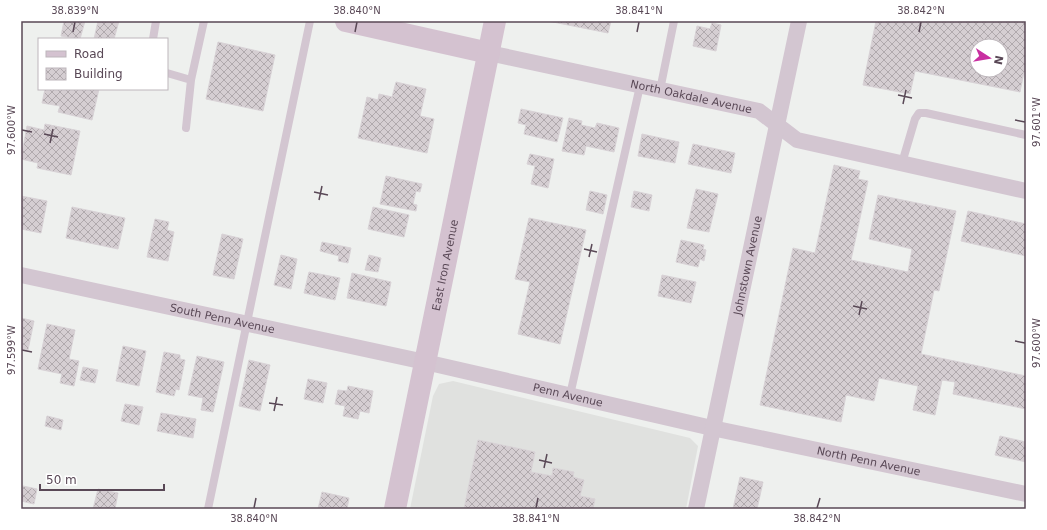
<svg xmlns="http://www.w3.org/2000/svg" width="1047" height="530" viewBox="0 0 1047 530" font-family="'DejaVu Sans',sans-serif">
	<defs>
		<pattern id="building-cross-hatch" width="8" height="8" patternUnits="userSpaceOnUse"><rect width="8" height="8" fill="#d5ced2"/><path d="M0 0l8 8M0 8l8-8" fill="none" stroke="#b0a9ad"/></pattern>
	</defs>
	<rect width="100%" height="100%" fill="#eef0ee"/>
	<path fill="#e0e1df" d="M 453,381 L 690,438 L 698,446 L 686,509 L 410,509 L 433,396 L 439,384 Z"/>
	<path fill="url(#building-cross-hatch)" stroke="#d8d2d6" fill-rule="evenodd" d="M 64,21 L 85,21 L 80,39 L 61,36 Z
		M 98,21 L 119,21 L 114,39 L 94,39 Z
		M 548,21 L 611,21 L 608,33 Z
		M 876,21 L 982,21 L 992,23 L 993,21 L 1026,21 L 1026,72 L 1024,72 L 1020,92 L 915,71 L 910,94 L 863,85 ZM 977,46 L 1001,46 L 1001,70 L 977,70 Z
		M 712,23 L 721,25 L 716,51 L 693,46 L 697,26 L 710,29 Z
		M 218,42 L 275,55 L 263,111 L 206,99 Z
		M 396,82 L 426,89 L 420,116 L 434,119 L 427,153 L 358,138 L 367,97 L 378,100 L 379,94 L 392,97 Z
		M 45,89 L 99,89 L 92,120 L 58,112 L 60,106 L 42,103 Z
		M 521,109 L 563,118 L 557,142 L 524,134 L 526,125 L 518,123 Z
		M 569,118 L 582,121 L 581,125 L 595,128 L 597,123 L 619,128 L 614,152 L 586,146 L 584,155 L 562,151 Z
		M 45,124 L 80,131 L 71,175 L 37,168 L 38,163 L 21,159 L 27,126 L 44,130 Z
		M 642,134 L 679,142 L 675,163 L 638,156 Z
		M 693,144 L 735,153 L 731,173 L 688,164 Z
		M 530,154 L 554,159 L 548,188 L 531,184 L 535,166 L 527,164 Z
		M 834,165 L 860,171 L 858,179 L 868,181 L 851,260 L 908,272 L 912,249 L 869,239 L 878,195 L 956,211 L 939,291 L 934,290 L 921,354 L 1026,376 L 1026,409 L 953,394 L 955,382 L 942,380 L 935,415 L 913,410 L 918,386 L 879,378 L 874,401 L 846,395 L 841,422 L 760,405 L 793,248 L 815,253 Z
		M 386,176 L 422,184 L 420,192 L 416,191 L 413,204 L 417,205 L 416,211 L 380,204 Z
		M 696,189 L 718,194 L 709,232 L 687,228 Z
		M 590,191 L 607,195 L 603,214 L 586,210 Z
		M 634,191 L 652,195 L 649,211 L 631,207 Z
		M 21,196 L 47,201 L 41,233 L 21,229 Z
		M 72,207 L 125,218 L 118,249 L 66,238 Z
		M 373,207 L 409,215 L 404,237 L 368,229 Z
		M 968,211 L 1026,224 L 1026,256 L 961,241 Z
		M 529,218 L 586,230 L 560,344 L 518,334 L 530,282 L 515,279 Z
		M 155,219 L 169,222 L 167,230 L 174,232 L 168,261 L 147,257 Z
		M 222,234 L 243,239 L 234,279 L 213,275 Z
		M 681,240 L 704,245 L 703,249 L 706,250 L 704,261 L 700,259 L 698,267 L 676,262 Z
		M 322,242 L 351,248 L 348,263 L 338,261 L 339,256 L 320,251 Z
		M 281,255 L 297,259 L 291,289 L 274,285 Z
		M 369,255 L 381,258 L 378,272 L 365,270 Z
		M 309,272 L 340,278 L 335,300 L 304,293 Z
		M 352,273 L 391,282 L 386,306 L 347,298 Z
		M 662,275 L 696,282 L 691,303 L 658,296 Z
		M 21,318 L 34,321 L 28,350 L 22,349 L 23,340 L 21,340 Z
		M 47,324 L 75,330 L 69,359 L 79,361 L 74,386 L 60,383 L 62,374 L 38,369 Z
		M 123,346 L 146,351 L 139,386 L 116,381 Z
		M 164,352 L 180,355 L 180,359 L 185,360 L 179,390 L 176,389 L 174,396 L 156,392 Z
		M 197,356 L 224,362 L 213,412 L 201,410 L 203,398 L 188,395 Z
		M 249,360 L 270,365 L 260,411 L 239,406 Z
		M 83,367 L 98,370 L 95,383 L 80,380 Z
		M 308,379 L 327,383 L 323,403 L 304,399 Z
		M 348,386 L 373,391 L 369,413 L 360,411 L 358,419 L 343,416 L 345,406 L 335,404 L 338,390 L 347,391 Z
		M 125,404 L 143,407 L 139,425 L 121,421 Z
		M 161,413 L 196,419 L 193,438 L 157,431 Z
		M 47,416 L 63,420 L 61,430 L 45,426 Z
		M 1000,436 L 1026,442 L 1026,462 L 995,455 Z
		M 478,440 L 535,452 L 531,472 L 552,476 L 553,468 L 574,472 L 573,477 L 584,480 L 580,496 L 595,499 L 593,509 L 464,509 Z
		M 740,477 L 763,482 L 757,509 L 733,509 Z
		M 23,486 L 37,489 L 34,504 L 21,501 Z
		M 98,489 L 118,493 L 115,509 L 93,509 Z
		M 322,492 L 349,498 L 347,509 L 318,509 Z"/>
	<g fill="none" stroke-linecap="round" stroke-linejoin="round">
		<path stroke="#d3c6d1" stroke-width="8" d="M 153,39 L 156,21
			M 167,73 L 191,80
			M 660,90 L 674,21
			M 186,128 L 191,80 L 204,21
			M 902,163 L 915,119 L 919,113 L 926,113 L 1026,135
			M 570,395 L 640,86
			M 208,509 L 310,21"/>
		<g stroke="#d3c6d1" stroke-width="16">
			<path id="s1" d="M 489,53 L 759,111 L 797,140 L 1026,191"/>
			<path id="s2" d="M 21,275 L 425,362 L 712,428 L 1026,494"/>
			<path id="s3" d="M 696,509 L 799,21"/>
		</g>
		<g stroke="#d4c2d0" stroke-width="22">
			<path d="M 346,21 L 489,53"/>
			<path id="s4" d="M 395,509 L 495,21"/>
		</g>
	</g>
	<path fill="none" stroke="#594856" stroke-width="1.5" d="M 73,32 L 75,22M 355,32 L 357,22M 637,32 L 639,22M 919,32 L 921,22M 898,95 L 912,98M 903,104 L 906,90M 1015,120 L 1025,122M 22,130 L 32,132M 44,134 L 58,137M 50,143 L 53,129M 314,192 L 328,195M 319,200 L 322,186M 584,249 L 597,252M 589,257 L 592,244M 853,306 L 867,309M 859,315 L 862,301M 1015,341 L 1025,343M 22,350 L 32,352M 269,403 L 283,405M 274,411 L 277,397M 539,460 L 552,463M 544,468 L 547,454M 254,508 L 256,498M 536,508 L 538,498M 817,508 L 820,498"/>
	<g text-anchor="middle" stroke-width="3" stroke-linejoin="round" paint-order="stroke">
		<g font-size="11" fill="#594856" stroke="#fff">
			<text dy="4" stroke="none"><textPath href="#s1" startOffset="207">North Oakdale Avenue</textPath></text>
			<text dy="4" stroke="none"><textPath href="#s4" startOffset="249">East Iron Avenue</textPath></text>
			<text dy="4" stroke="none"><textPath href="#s3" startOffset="249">Johnstown Avenue</textPath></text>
			<text dy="4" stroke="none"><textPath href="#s2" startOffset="206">South Penn Avenue</textPath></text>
			<text dy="4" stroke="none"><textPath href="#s2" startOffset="560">Penn Avenue</textPath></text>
			<text dy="4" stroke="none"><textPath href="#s2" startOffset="868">North Penn Avenue</textPath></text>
		</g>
	</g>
	<rect width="1047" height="530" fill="none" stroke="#ffffff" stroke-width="44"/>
	<rect x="38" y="38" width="130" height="52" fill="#ffffff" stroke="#bdb6bb"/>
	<rect x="46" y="51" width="20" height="6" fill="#d4c2d0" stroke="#bdb6bb"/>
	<text x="74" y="58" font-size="12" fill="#594856">Road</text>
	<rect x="46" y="68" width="20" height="12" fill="url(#building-cross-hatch)" stroke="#bdb6bb"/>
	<text x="74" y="78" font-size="12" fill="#594856">Building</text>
	<g transform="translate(989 58) rotate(102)"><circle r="19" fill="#ffffff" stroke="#bdb6bb"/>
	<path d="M0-3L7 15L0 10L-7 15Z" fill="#c92fa1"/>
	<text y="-6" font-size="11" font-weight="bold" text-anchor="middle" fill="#594856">N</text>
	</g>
	<path d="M40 484v6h124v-6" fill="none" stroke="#594856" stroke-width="2"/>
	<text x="46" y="484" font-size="12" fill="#594856" stroke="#ffffff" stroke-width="3" paint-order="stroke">50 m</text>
	<rect x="22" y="22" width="1003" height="486" fill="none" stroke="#594856" stroke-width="1.5"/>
	<g font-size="10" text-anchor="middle" fill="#594856">
		<text x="75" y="14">38.839°N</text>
		<text x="357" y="14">38.840°N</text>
		<text x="639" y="14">38.841°N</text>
		<text x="921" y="14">38.842°N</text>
		<text transform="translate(1036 122) rotate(-90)" y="4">97.601°W</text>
		<text transform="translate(11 130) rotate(-90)" y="4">97.600°W</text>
		<text transform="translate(1036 343) rotate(-90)" y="4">97.600°W</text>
		<text transform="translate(11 350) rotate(-90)" y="4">97.599°W</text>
		<text x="254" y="522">38.840°N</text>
		<text x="536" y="522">38.841°N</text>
		<text x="817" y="522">38.842°N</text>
	</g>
</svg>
